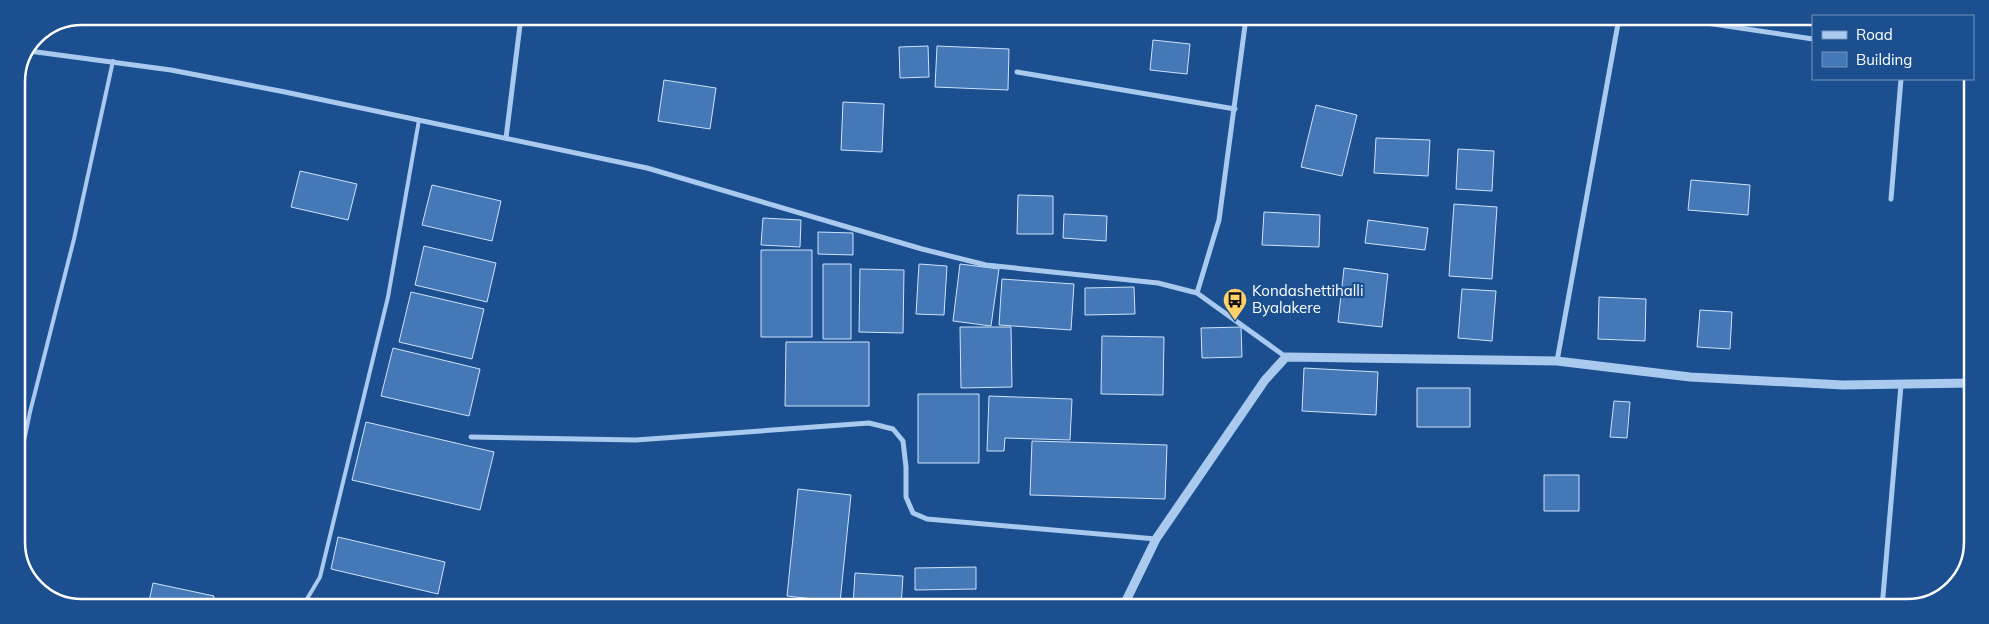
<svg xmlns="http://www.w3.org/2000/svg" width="1989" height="624" viewBox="0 0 1989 624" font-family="Mulish,sans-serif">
	<rect width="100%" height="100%" fill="#1b4f8f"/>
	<path fill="#4478b7" stroke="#cfe3fa" d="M 1153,40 L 1190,44 L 1187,74 L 1150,70 Z
		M 928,46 L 929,77 L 900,78 L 899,47 Z
		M 937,46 L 1009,49 L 1008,90 L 935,87 Z
		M 664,80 L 716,88 L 710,129 L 658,121 Z
		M 843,102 L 884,104 L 882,152 L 841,150 Z
		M 1316,105 L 1357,115 L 1342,176 L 1301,167 Z
		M 1376,138 L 1430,140 L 1428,176 L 1374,173 Z
		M 1458,149 L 1494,151 L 1492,191 L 1456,189 Z
		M 300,171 L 357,184 L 348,220 L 291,207 Z
		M 1691,180 L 1750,185 L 1748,215 L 1688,210 Z
		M 432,185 L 501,201 L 492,241 L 422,225 Z
		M 1018,195 L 1053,196 L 1053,234 L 1017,234 Z
		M 1454,204 L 1497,207 L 1492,279 L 1449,276 Z
		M 1264,212 L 1320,215 L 1319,247 L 1262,245 Z
		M 1064,214 L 1107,216 L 1106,241 L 1063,238 Z
		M 763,218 L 801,220 L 800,247 L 761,245 Z
		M 1368,220 L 1428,228 L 1425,250 L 1365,243 Z
		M 818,232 L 853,233 L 853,255 L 818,254 Z
		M 424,246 L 496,263 L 487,302 L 415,285 Z
		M 761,250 L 812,250 L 812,337 L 761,337 Z
		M 823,264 L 851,264 L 851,339 L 823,339 Z
		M 919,264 L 947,266 L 944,315 L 916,314 Z
		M 960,264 L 999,269 L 991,326 L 953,321 Z
		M 1344,268 L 1388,274 L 1382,327 L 1338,322 Z
		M 860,269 L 904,270 L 903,333 L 859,332 Z
		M 1002,279 L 1074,284 L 1071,330 L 999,325 Z
		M 1134,287 L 1135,314 L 1085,315 L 1085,288 Z
		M 1462,289 L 1496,291 L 1492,341 L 1458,338 Z
		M 411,292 L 484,309 L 472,359 L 399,342 Z
		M 1599,297 L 1646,299 L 1645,341 L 1598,339 Z
		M 1700,310 L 1732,312 L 1730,349 L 1697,347 Z
		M 960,327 L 1011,327 L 1012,387 L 961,388 Z
		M 1241,327 L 1242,357 L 1202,358 L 1201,328 Z
		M 1102,336 L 1164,337 L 1163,395 L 1101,394 Z
		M 786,342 L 869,342 L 869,406 L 785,406 Z
		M 393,348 L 480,369 L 469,416 L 381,396 Z
		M 1304,368 L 1378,372 L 1376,415 L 1302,411 Z
		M 1417,388 L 1470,388 L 1470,427 L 1417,427 Z
		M 918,394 L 979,394 L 979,463 L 918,463 Z
		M 989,396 L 1072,399 L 1070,440 L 1005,438 L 1004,451 L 987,451 Z
		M 1614,401 L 1630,402 L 1627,438 L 1610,437 Z
		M 366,422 L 494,452 L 480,510 L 352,480 Z
		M 1032,441 L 1167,445 L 1165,499 L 1030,495 Z
		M 1544,475 L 1579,475 L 1579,511 L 1544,511 Z
		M 798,489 L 851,495 L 840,602 L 787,596 Z
		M 338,537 L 445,562 L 438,594 L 331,569 Z
		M 976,567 L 976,589 L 915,590 L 915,568 Z
		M 855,573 L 903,576 L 901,606 L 853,606 Z
		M 153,583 L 214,596 L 212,606 L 148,606 Z"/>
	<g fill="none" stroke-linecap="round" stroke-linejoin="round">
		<path stroke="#a9c9ee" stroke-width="4" d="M 17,474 L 30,412 L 74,239 L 113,61
			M 295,606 L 304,604 L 320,577 L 388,297 L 419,120"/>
		<path stroke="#a9c9ee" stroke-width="5" d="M 1673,18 L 1813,39
			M 29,51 L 171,70 L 285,92 L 647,168 L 922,249 L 986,265 L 1158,283 L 1197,293 L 1286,357
			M 1017,72 L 1235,109
			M 506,138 L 521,17
			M 1891,199 L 1901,79
			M 1197,293 L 1219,220 L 1246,18
			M 1557,361 L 1619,18
			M 471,437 L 636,440 L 869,423 L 893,429 L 903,441 L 906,467 L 906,497 L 913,513 L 927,519 L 1156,539
			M 1882,608 L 1901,385"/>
		<path stroke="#a9c9ee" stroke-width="9" d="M 1123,607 L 1156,539 L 1265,380 L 1286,357 L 1557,361 L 1690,377 L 1843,385 L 1971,383"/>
	</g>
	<defs>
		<symbol id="bus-pin" viewBox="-11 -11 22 30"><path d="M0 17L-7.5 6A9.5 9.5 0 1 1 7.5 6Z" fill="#ffd166" stroke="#1b4f8f"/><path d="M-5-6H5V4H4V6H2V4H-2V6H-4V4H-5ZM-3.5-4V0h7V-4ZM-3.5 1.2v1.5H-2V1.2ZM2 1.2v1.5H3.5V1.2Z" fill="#111"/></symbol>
	</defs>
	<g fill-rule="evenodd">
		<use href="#bus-pin" x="1221" y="286" width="28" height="38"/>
	</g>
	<g text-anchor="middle" stroke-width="4.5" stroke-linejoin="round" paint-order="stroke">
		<g font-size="15" fill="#fff" stroke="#1b4f8f" text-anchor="start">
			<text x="1252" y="296">Kondashettihalli<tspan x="1252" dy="17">Byalakere</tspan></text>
		</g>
	</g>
	<path d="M0 0H1989V624H0ZM82 25H1907A57 57 0 0 1 1964 82V542A57 57 0 0 1 1907 599H82A57 57 0 0 1 25 542V82A57 57 0 0 1 82 25Z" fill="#1b4f8f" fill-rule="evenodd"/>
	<path fill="none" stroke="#fff" stroke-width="2.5" d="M82 25H1907A57 57 0 0 1 1964 82V542A57 57 0 0 1 1907 599H82A57 57 0 0 1 25 542V82A57 57 0 0 1 82 25Z"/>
	<rect x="1812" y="15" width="162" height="65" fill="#1b4f8f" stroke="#7695bc"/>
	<rect x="1822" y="31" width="25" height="8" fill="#a9c9ee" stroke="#7695bc"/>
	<text x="1856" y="40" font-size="15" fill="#ffffff">Road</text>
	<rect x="1822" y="52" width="25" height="15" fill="#4478b7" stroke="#7695bc"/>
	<text x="1856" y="65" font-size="15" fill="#ffffff">Building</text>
</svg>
